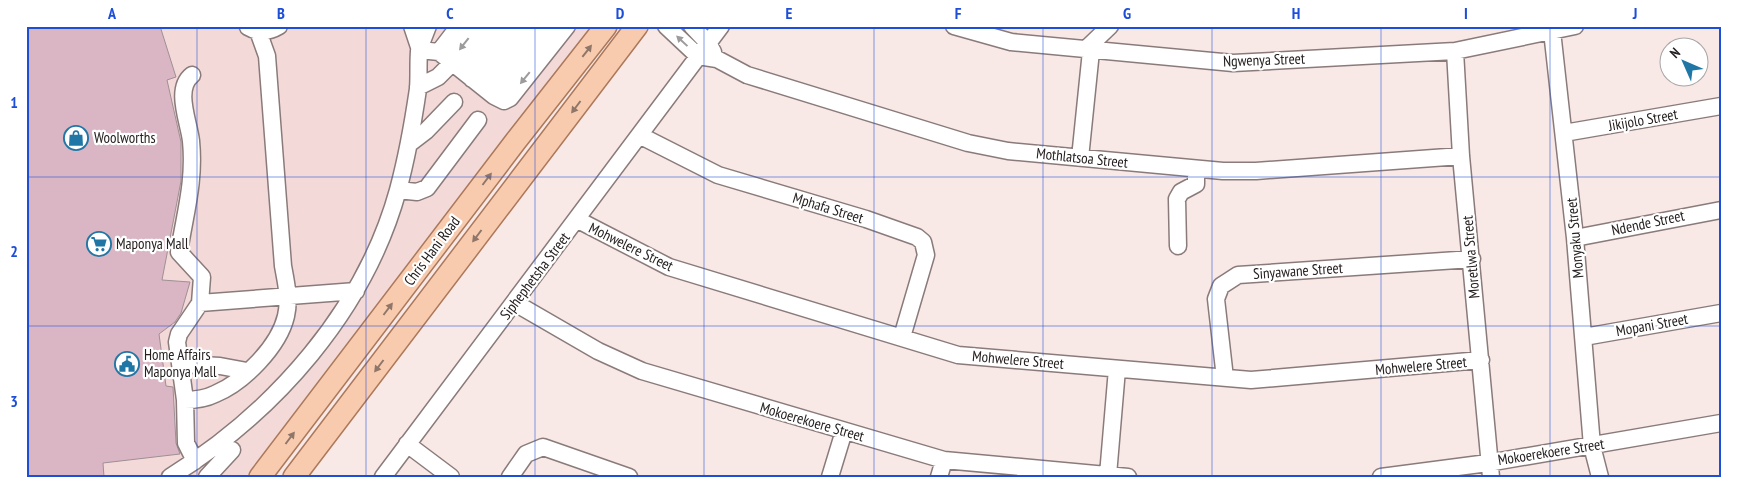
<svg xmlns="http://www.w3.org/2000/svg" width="1747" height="503" viewBox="0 0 1747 503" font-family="'PT Sans Narrow',sans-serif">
	<rect width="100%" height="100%" fill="#f8e8e6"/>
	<path fill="#f3dad8" d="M 26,26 L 599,26 L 258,477 L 26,477 Z"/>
	<path fill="#dab5c3" stroke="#9e9095" d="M 26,26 L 160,26 L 176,77 L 167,80 L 181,142 L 181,181 L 162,280 L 190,282 L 181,313 L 175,322 L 159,334 L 166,386 L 173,387 L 176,443 L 180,454 L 103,463 L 104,477 L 26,477 Z"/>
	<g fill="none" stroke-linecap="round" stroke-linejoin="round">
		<defs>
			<path id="minor" d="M 412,26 L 420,50
				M 666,26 L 698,56 L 717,59 L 747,75 L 968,143 L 1008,151 L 1223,171 L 1256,171 L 1461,156
				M 692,26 L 708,43 L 713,52
				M 954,26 L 1011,42 L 1233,63 L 1455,51 L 1575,26
				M 248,27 C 258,33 269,32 279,26
				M 1552,31 L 1575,238 L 1592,446 L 1600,477
				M 420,50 L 439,52 L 494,96 L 504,101 L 510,98 L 567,26
				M 1085,50 L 1110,26
				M 1455,51 L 1461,156 L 1491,477
				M 439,52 L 459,26
				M 451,61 L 478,26
				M 461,69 L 495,26
				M 192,75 C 174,89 189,122 191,141 C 195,182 185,213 179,252 L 202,277 L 200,303 L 179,334 L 177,342 L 185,400 L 186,443 L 195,461
				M 472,79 L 514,26
				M 418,87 L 438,77 L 453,62
				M 483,87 L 531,26
				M 494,96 L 549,26
				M 1564,133 L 1721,106
				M 641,136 L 718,175 L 866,219 L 917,237 L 923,242 L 926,255 L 902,337
				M 409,144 L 426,131 L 454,102
				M 1080,158 L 1091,51
				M 398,190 L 417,192 L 427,188 L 478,120
				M 578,220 L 669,267 L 958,355 L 1251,380 L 1481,360
				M 1575,238 L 1721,210
				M 1178,246 L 1177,199 L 1181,192 L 1196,184 L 1196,170
				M 200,303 L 356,291
				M 515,303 L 598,351 L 642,371 L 944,460 L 1128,477
				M 1584,337 L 1721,313
				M 180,364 L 220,366 L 247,371
				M 1225,378 L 1216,299 L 1221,286 L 1238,275 L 1472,259
				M 185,400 C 196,400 205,399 215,394 C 244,382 279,346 286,316 C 290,299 286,282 283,266 L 267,56 L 258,31
				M 407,444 L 451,477
				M 1108,475 L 1117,369
				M 170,477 C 275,412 365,310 398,190 C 407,157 413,123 418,89 C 419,77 418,64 419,51 C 421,43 425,34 428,26
				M 207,477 L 232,450
				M 383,477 L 721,26
				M 510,477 L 526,454 L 543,447 L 629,477
				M 830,477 L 844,431
				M 939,477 L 944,460
				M 1381,477 L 1488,463 L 1721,423"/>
			<path id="major" d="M 260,477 L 515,142 L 606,26
				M 294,477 L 637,26"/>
		</defs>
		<use href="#minor" stroke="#8a7b7a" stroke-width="19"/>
		<use href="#major" stroke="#ac785a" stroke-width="24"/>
		<use href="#minor" stroke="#fff" stroke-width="16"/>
		<use href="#major" stroke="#f8cbaf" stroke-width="21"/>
	</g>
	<defs><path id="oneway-solid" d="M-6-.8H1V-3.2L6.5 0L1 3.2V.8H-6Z" transform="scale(1.25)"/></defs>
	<g fill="#9d9b9b">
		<use href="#oneway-solid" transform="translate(682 41) rotate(-137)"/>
		<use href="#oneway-solid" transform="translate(464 44) rotate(128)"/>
		<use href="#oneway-solid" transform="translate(525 78) rotate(129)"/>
	</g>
	<g fill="#8f7668">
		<use href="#oneway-solid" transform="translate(587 51) rotate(-52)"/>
		<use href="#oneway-solid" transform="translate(576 107) rotate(127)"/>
		<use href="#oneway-solid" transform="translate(487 179) rotate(-53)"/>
		<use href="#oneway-solid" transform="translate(477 236) rotate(127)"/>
		<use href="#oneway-solid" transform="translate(388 309) rotate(-53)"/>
		<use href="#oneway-solid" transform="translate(379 366) rotate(127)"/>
		<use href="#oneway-solid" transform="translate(290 438) rotate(-53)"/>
	</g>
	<path fill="none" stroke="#1d4ed8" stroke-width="1" stroke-opacity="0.55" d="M 197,26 L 197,477M 366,26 L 366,477M 535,26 L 535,477M 704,26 L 704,477M 874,26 L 874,477M 1043,26 L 1043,477M 1212,26 L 1212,477M 1381,26 L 1381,477M 1550,26 L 1550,477M 26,177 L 1721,177M 26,326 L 1721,326"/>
	<defs>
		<symbol id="shop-ring" viewBox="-11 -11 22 22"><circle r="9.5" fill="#fff" stroke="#2077a6" stroke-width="1.5"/><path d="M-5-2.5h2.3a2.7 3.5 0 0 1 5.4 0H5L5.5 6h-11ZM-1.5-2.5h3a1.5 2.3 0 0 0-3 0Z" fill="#2077a6"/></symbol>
		<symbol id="supermarket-ring" viewBox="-11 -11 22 22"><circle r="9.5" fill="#fff" stroke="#2077a6" stroke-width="1.5"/><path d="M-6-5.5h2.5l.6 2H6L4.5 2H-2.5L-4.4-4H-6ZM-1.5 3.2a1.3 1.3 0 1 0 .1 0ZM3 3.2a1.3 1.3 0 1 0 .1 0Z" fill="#2077a6"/></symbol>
		<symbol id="civic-ring" viewBox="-11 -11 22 22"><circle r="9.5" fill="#fff" stroke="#2077a6" stroke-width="1.5"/><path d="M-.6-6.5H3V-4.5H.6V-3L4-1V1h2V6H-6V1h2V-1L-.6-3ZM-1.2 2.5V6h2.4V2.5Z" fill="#2077a6"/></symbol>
	</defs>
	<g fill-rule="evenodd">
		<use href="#shop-ring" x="62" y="124" width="28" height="28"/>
		<use href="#supermarket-ring" x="85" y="230" width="28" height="28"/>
		<use href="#civic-ring" x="113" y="350" width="28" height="28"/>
	</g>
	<g text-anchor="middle" stroke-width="4.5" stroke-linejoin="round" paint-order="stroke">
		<g font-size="15" fill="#262020" stroke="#fff">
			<text transform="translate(1264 60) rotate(-2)" y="5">Ngwenya Street</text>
			<text transform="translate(1643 120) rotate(-10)" y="5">Jikijolo Street</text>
			<text transform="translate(1082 158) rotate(6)" y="5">Mothlatsoa Street</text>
			<text transform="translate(828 208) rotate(17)" y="5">Mphafa Street</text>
			<text transform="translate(1648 223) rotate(-12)" y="5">Ndende Street</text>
			<text transform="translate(1575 238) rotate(-95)" y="5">Monyaku Street</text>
			<text transform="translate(631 247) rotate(26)" y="5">Mohwelere Street</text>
			<text transform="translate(432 251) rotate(-53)" y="5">Chris Hani Road</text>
			<text transform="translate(1471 257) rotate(-95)" y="5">Moretlwa Street</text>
			<text transform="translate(1298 271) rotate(-4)" y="5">Sinyawane Street</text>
			<text transform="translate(535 276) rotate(-53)" y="5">Siphephetsha Street</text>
			<text transform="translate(1652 325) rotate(-10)" y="5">Mopani Street</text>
			<text transform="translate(1018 360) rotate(5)" y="5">Mohwelere Street</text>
			<text transform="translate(1421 366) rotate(-5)" y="5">Mohwelere Street</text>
			<text transform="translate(812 422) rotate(16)" y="5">Mokoerekoere Street</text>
			<text transform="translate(1551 452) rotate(-9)" y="5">Mokoerekoere Street</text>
		</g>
		<g font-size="15" fill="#262020" stroke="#fff" text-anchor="start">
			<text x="94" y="143">Woolworths</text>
			<text x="116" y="249">Maponya Mall</text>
			<text x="144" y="360">Home Affairs<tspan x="144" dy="17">Maponya Mall</tspan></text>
		</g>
	</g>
	<rect width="1747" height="503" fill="none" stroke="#ffffff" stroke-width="55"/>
	<g transform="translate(1684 62) rotate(315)"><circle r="24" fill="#ffffff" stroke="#a8a6a6"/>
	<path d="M0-4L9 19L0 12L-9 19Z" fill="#2077a6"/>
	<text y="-8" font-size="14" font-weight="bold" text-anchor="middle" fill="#262020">N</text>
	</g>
	<rect x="28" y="28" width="1692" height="448" fill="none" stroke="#1d4ed8" stroke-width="2"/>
	<g font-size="16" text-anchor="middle" font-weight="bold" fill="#1d4ed8">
		<text x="112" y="19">A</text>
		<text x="281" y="19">B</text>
		<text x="450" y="19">C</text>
		<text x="620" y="19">D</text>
		<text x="789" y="19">E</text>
		<text x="958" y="19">F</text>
		<text x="1127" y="19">G</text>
		<text x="1296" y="19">H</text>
		<text x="1466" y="19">I</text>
		<text x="1635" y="19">J</text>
		<text x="14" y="108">1</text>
		<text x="14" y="257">2</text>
		<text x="14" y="407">3</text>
	</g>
</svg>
